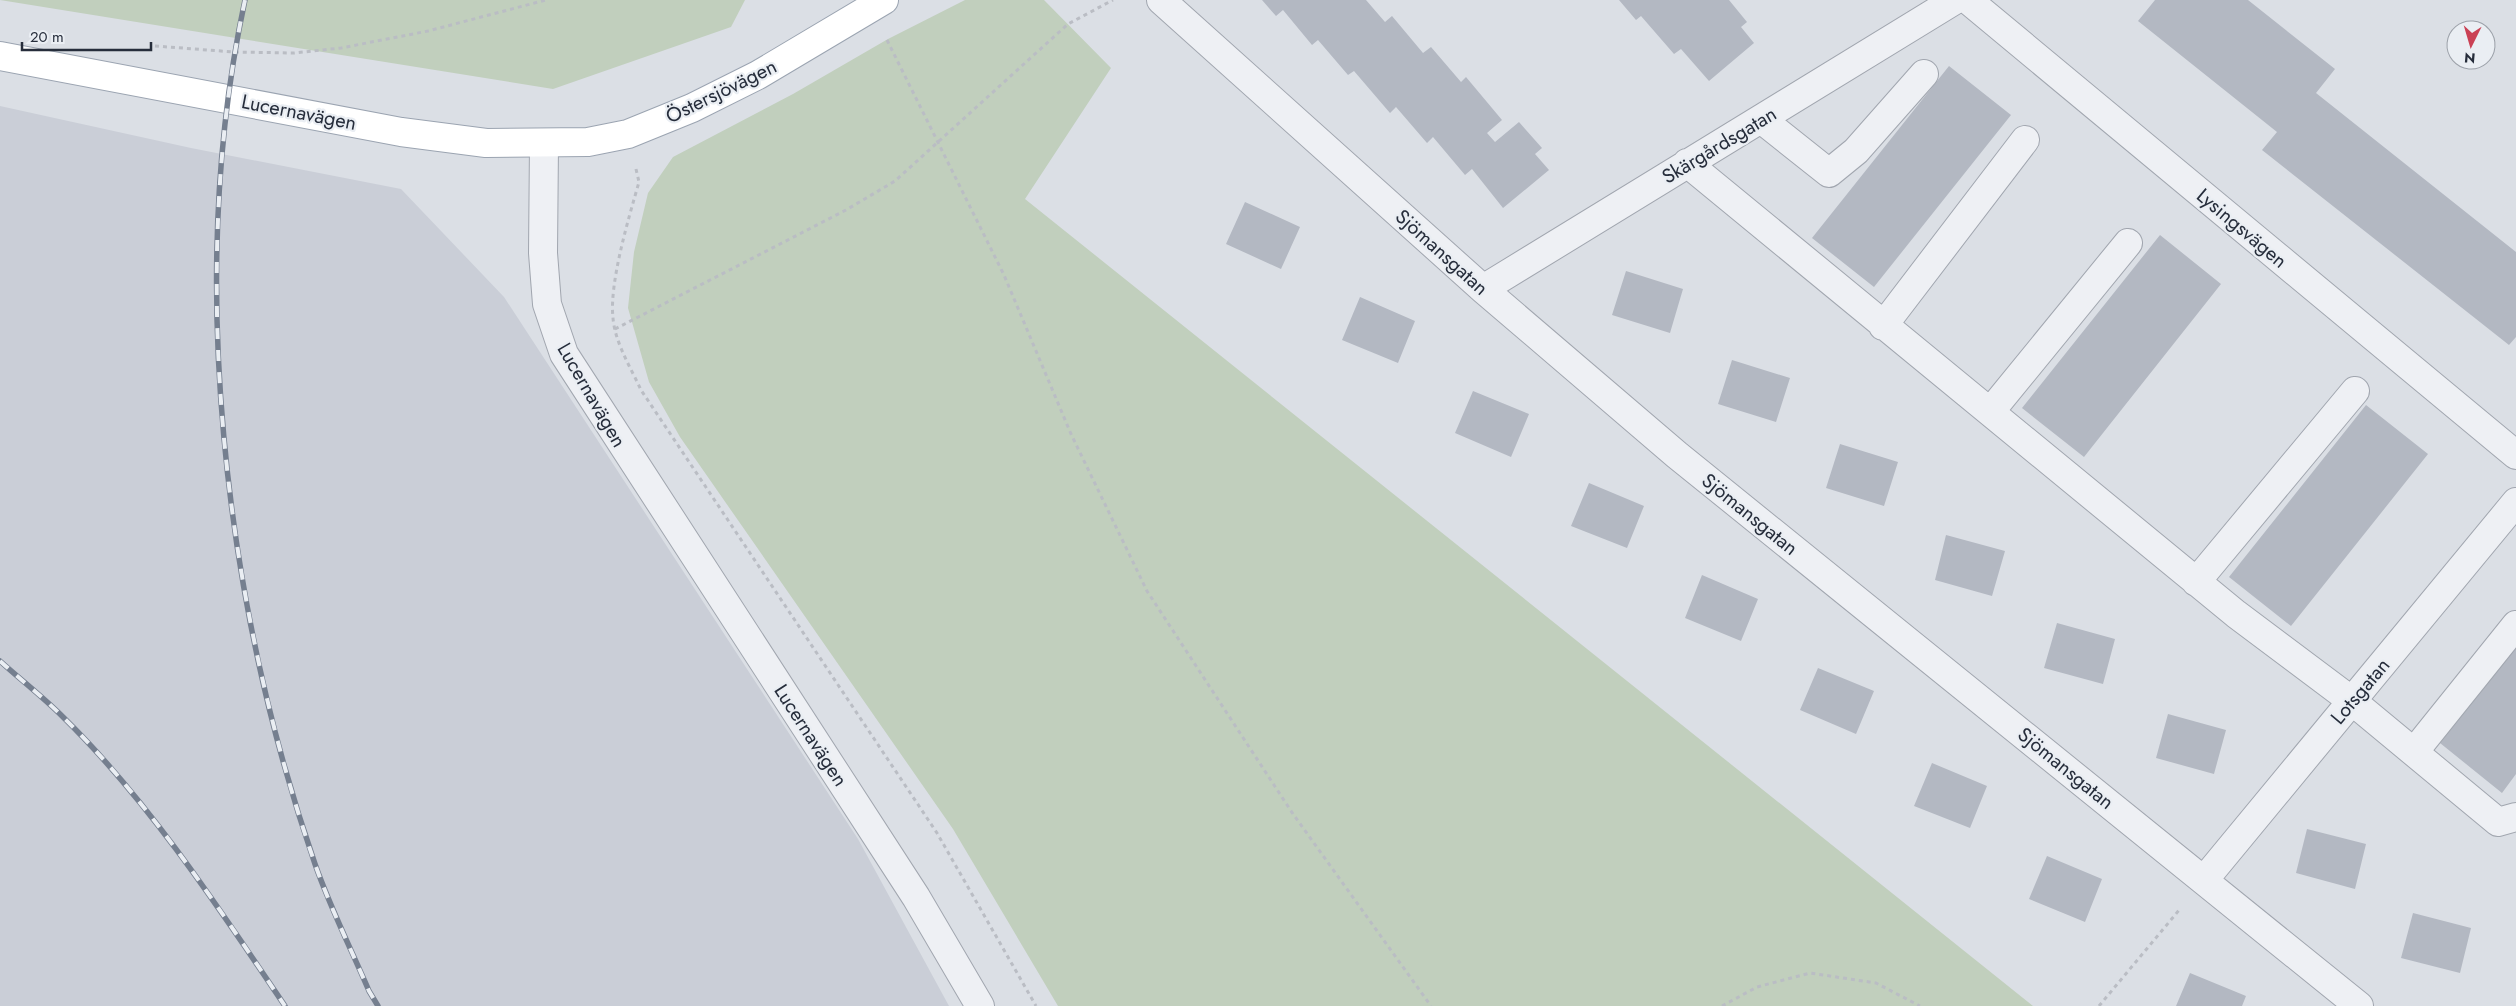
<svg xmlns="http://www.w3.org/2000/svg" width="2516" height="1006" viewBox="0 0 2516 1006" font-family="Jost,sans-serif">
	<rect width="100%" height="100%" fill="#dbdfe5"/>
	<path fill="#caced7" d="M 0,106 L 191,148 L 401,189 L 504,297 L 858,839 L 949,1006 L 0,1006 Z"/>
	<path fill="#c1cfbd" d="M 0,0 L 745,0 L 731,27 L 553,89 Z
		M 965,0 L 1044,0 L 1111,68 L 1025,199 L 2033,1006 L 1058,1006 L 953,829 L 680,437 L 649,382 L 628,308 L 634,252 L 648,193 L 673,157 L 793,94 L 888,39 Z"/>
	<path fill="#b3b8c2" d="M 1262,0 L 1366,0 L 1385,22 L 1392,16 L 1423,53 L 1431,47 L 1461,82 L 1466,77 L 1502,120 L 1487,133 L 1495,142 L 1519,122 L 1542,148 L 1535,154 L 1549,170 L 1503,208 L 1472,169 L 1465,175 L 1433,137 L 1427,143 L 1396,107 L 1390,113 L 1354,71 L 1348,75 L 1318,40 L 1312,45 L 1283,10 L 1276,16 Z
		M 1619,0 L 1729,0 L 1747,22 L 1741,27 L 1754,43 L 1709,81 L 1681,49 L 1674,54 L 1641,16 L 1636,20 Z
		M 2155,0 L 2248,0 L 2335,69 L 2316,93 L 2516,252 L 2516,337 L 2509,345 L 2262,150 L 2277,132 L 2138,21 Z
		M 1949,66 L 2011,115 L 1874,287 L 1812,238 Z
		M 1245,202 L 1300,227 L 1281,269 L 1226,244 Z
		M 2160,235 L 2221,284 L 2084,457 L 2022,408 Z
		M 1626,271 L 1683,289 L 1670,333 L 1612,315 Z
		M 1360,297 L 1415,321 L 1398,363 L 1342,340 Z
		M 1732,360 L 1790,378 L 1776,422 L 1718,404 Z
		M 1473,391 L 1529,414 L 1511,457 L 1455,433 Z
		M 2366,405 L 2428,454 L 2291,626 L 2229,577 Z
		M 1840,444 L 1898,462 L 1884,506 L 1826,488 Z
		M 1589,483 L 1644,506 L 1627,548 L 1571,526 Z
		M 1946,535 L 2005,551 L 1992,596 L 1935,580 Z
		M 1702,575 L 1758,599 L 1741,641 L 1685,618 Z
		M 2057,623 L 2115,639 L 2103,684 L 2044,668 Z
		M 2516,648 L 2516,774 L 2502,793 L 2440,743 Z
		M 1818,668 L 1874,691 L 1856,734 L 1800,710 Z
		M 2168,714 L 2226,730 L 2214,774 L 2156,758 Z
		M 1932,763 L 1987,786 L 1970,828 L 1914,806 Z
		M 2307,829 L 2366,844 L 2355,889 L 2296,873 Z
		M 2047,856 L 2102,879 L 2085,922 L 2029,899 Z
		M 2413,913 L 2471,928 L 2460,973 L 2401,958 Z
		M 2190,973 L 2246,996 L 2242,1006 L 2176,1006 Z"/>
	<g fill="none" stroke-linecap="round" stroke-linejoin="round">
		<defs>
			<path id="minor" d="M 1161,0 L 1483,289 L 1677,455 L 2359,1006
				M 1968,0 L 2516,455
				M 1761,119 L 1829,173 L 1856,151 L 1924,74
				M 544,144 L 543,253 L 547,304 L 564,354 L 916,897 L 980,1006
				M 1687,163 L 2236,614 L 2352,701 L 2498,822 L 2516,817
				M 1483,289 L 1955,0
				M 1883,326 L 2025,140
				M 1990,412 L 2128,243
				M 2196,582 L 2355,391
				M 2414,752 L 2516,625
				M 2204,880 L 2516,502"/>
			<path id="major" d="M 0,56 L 401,132 L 486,143 L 588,142 L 628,134 L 692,108 L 758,75 L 884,0"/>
		</defs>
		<use href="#minor" stroke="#a1a6af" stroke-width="30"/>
		<use href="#major" stroke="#9ba4b1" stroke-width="30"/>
		<path stroke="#babdc4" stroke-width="3" stroke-dasharray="4 4" stroke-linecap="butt" d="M 887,40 L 1004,275 L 1071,434 L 1147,591 L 1293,814 L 1431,1006
			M 155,46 L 234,52 L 294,53 L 341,48 L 428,31 L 546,0
			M 636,169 L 639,182 C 629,217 609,283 613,318 C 615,343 631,368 641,390 L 937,833 L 1036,1006
			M 615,329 L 846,210 L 895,181 L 1068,24 L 1113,0
			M 1722,1006 L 1757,987 L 1810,973 L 1876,983 L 1920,1006
			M 2099,1006 L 2180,909"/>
		<use href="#minor" stroke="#eef0f4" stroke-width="28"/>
		<use href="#major" stroke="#fff" stroke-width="28"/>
		<defs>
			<path id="rail" d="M 245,0 C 186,274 224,600 315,864 C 330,907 351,949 369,991 L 378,1006
				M 0,661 C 21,680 43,697 63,717 C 147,799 219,908 285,1006"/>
		</defs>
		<use href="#rail" stroke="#757f8f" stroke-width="5.5"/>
		<use href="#rail" stroke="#eaeef3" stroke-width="4" stroke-dasharray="11" stroke-linecap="butt"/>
	</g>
	<g text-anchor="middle" stroke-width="4.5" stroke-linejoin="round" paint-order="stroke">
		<g font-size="20" fill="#262d3b" stroke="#eaeef3">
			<text transform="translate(721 91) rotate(-26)" y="7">Östersjövägen</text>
			<text transform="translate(299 112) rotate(11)" y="7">Lucernavägen</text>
			<text transform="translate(1719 145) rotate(-31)" y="7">Skärgårdsgatan</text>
			<text transform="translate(2242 228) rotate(40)" y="7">Lysingsvägen</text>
			<text transform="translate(1442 252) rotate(42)" y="7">Sjömansgatan</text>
			<text transform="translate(592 395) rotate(60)" y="7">Lucernavägen</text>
			<text transform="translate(1750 514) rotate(39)" y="7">Sjömansgatan</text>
			<text transform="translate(2360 691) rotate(-50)" y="7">Lotsgatan</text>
			<text transform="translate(811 735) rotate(57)" y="7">Lucernavägen</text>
			<text transform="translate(2066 768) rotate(39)" y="7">Sjömansgatan</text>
		</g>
	</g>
	<g transform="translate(2471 45) rotate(185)"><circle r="24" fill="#eaeef3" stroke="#9ca1a9"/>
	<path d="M0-4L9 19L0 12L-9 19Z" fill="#ca4154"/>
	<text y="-8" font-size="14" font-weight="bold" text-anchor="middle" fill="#262d3b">N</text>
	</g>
	<path d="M22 42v8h129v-8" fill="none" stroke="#262d3b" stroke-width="2.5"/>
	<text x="30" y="42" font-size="15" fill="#262d3b" stroke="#eaeef3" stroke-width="4" paint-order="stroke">20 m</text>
</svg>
